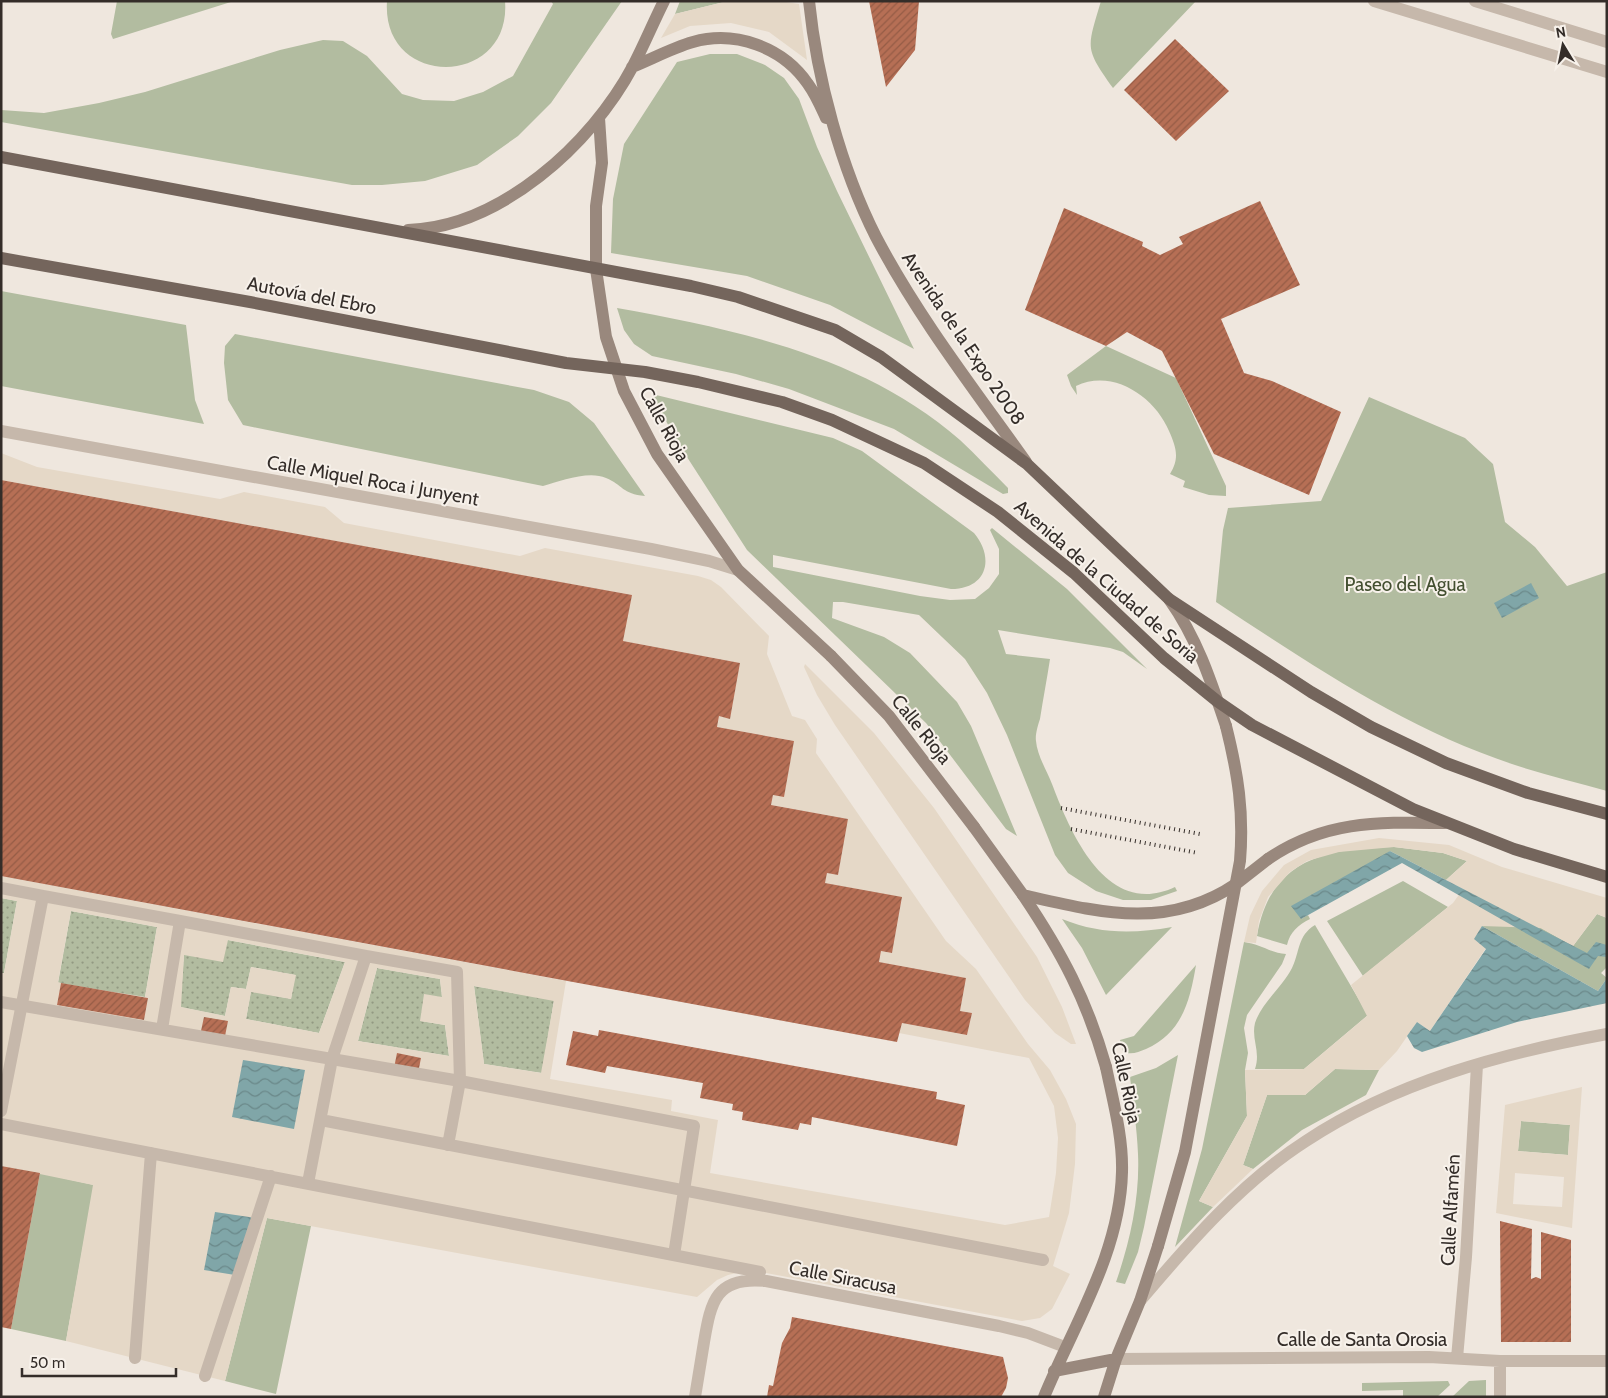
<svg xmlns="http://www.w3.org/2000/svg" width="1608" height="1398" viewBox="0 0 1608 1398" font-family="Cabin,sans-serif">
	<defs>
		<pattern id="garden-dots" width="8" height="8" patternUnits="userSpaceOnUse" patternTransform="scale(1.25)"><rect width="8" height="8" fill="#b2bca0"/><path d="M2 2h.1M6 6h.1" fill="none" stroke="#929982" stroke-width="1.8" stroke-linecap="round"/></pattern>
		<pattern id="water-waves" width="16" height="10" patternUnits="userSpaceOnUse" patternTransform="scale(1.25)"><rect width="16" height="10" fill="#80a6a8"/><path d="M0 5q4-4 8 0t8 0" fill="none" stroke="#6a8889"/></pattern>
		<pattern id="building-hatch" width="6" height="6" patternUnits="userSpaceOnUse" patternTransform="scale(1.25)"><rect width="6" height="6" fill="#b66f55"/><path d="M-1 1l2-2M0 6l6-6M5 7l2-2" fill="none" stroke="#955c46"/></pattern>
	</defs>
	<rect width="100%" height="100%" fill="#efe7de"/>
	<path fill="#b2bca0" d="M 117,1 L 234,1 L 113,39 L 111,34 Z
		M 387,1 L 505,1 C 512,88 381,90 387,1 Z
		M 551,1 L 622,1 L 551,103 L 518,136 L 477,165 L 425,181 L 382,185 L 352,185 L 1,122 L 1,110 L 44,113 L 99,103 L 145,92 L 280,50 L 323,40 L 343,41 L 367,56 L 402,94 L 423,100 L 454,101 L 483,92 L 513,76 L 553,4 Z
		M 680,1 L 728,1 L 675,14 Z
		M 1101,1 L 1196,1 L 1113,88 C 1084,47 1087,49 1101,1 Z
		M 710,54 L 737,54 L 765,65 L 784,78 L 799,99 L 817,147 L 837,191 L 914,349 L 830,305 L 747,276 L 611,253 L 613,199 L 624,144 L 677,62 Z
		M 1,291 L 186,325 L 195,400 L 204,424 L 1,386 Z
		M 617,308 C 738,330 864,356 960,440 C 976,455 992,472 1008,488 L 1008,493 L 1003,494 L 894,429 L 789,389 L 736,374 L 652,356 L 634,344 L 624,330 Z
		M 235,334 L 534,390 L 569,402 L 594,423 L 645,496 C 622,494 623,485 606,478 C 589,470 560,481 543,486 L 243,425 L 228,400 L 224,363 L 225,346 Z
		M 1106,346 L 1176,378 L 1226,486 L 1226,496 L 1209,495 L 1183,487 L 1185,481 L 1170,474 C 1180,458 1176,447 1169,431 C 1155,397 1113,368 1076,386 L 1077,395 L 1071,386 L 1067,375 Z
		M 652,394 L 833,438 L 862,451 L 974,533 C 995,558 987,589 951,589 L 773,555 L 773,567 L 920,596 L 950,600 L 975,599 L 989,588 L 999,574 L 999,549 L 990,530 L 992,528 L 1067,589 L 1147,669 L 1123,652 L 1110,648 L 998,630 L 1006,654 L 1050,659 C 1047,679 1043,699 1040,719 C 1038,725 1035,735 1036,741 C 1037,755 1047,771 1052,784 C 1071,834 1107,919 1175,887 L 1177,891 L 1151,900 L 1123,900 L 1096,891 L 1068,873 L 1055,855 L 1007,735 L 987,693 L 965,659 L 919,615 L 843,602 L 833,602 L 832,618 L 884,637 L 910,653 L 957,702 L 971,726 L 1017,836 L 1006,829 L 926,723 L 747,550 L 676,440 Z
		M 1369,397 L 1465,438 L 1493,464 L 1505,522 L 1535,547 L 1567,586 L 1607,572 L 1607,791 C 1576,782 1545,775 1515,765 C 1407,730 1310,664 1216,602 L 1223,530 L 1228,508 L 1321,501 Z
		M 1394,847 L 1443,853 L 1467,861 L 1446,880 L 1390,851 L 1301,919 L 1308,915 L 1310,919 C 1298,925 1290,932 1287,945 L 1257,936 C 1270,859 1326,848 1394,847 Z
		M 1403,881 L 1448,907 L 1363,976 L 1327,921 Z
		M 1491,912 L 1541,928 L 1573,946 L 1597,914 L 1607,918 L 1607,967 L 1601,973 L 1607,978 L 1598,991 L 1482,926 Z
		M 1062,919 C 1099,934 1133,934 1172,927 L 1106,995 L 1082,948 Z
		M 1315,925 L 1368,1015 L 1304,1069 L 1255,1069 C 1261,1051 1251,1039 1255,1023 C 1261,1004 1283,986 1292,968 C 1300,952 1297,936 1315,925 Z
		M 1244,942 C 1260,944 1271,953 1286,954 L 1282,964 L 1247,1015 L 1244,1028 L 1248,1053 L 1245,1070 L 1247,1116 L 1199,1201 L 1213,1207 L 1175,1247 L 1202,1149 Z
		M 1196,965 C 1190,1001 1182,1033 1146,1049 C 1138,1052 1130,1056 1123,1051 L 1120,1040 L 1134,1036 Z
		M 1178,1055 L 1144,1227 L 1138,1252 L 1125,1284 L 1116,1282 C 1130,1242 1140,1197 1138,1154 C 1137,1128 1133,1103 1130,1077 L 1156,1068 Z
		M 1335,1069 L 1379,1070 L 1366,1095 L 1302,1130 L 1253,1169 L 1243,1165 L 1267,1095 L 1305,1095 Z
		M 1521,1121 L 1570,1125 L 1568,1155 L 1518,1151 Z
		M 40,1173 L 94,1185 L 66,1341 L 11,1329 Z
		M 267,1218 L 311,1226 L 276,1394 L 225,1381 Z
		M 1486,1380 L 1486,1397 L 1452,1397 L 1469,1381 Z
		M 1448,1381 L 1450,1385 L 1437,1397 L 1403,1397 L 1403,1390 L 1362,1391 L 1362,1383 Z"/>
	<path fill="url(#garden-dots)" d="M 1,898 L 17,901 L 4,973 L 1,973 Z
		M 71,911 L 157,927 L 145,997 L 58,983 Z
		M 228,940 L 345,962 L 319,1033 L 246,1019 L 251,991 L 291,999 L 295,975 L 251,967 L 246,989 L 231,987 L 225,1016 L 180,1007 L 184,955 Z
		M 377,968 L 440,979 L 442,997 L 421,1021 L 445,1025 L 449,1056 L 358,1041 Z
		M 474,986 L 554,1000 L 542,1073 L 484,1064 Z"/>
	<path fill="#e5d8c7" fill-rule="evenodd" d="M 728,1 L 780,1 L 799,4 L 807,60 L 769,32 L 731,23 L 690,26 L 661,38 L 675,14 Z
		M 1,453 L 37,467 L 220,499 L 244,492 L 325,507 L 344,523 L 520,556 L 545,548 L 698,576 L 711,580 L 721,587 L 769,636 L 767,654 L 792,716 L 805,720 L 817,739 L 816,753 L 946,941 L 976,969 L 1028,1044 L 1050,1070 L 1066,1099 L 1076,1124 L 1075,1164 L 1069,1213 L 1053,1266 L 1070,1274 L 1052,1309 L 1040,1318 L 1022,1321 L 760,1272 L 745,1271 L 728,1275 L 717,1280 L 697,1297 L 267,1218 L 225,1381 L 66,1341 L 93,1185 L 1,1166 L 1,973 L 4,973 L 17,901 L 1,898 L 1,876 L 566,981 L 550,1079 L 672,1100 L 671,1111 L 718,1120 L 710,1173 L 1005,1225 L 1049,1217 L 1056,1173 L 1058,1138 L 1054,1106 L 1029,1058 L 899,1033 L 902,1023 L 967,1035 L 972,1013 L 960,1011 L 966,978 L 879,962 L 881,951 L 892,953 L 902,898 L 825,883 L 827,873 L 838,875 L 848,819 L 771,805 L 773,795 L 784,796 L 794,741 L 717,727 L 719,716 L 730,718 L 740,663 L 623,641 L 631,595 L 1,480 ZM 71,911 L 157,927 L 145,997 L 148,998 L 144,1020 L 57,1005 L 61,983 L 58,982 ZM 228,940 L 345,962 L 319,1033 L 246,1019 L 251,992 L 291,999 L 296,975 L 251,967 L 246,989 L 231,987 L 225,1016 L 181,1007 L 184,955 L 223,962 ZM 377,968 L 440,979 L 442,997 L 424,994 L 420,1021 L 445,1025 L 449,1056 L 358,1041 ZM 474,986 L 554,1001 L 541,1073 L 484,1064 Z
		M 805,664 L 874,733 L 934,808 L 1037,957 L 1062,1007 L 1076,1044 L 1071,1044 L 1055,1033 L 1025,1000 L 835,725 L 817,695 L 804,667 Z
		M 1379,838 L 1449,845 L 1502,867 L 1607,898 L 1607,918 L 1597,914 L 1573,946 L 1541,928 L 1482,926 L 1486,948 L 1430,1031 L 1417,1022 L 1397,1051 L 1379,1070 L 1335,1069 L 1305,1095 L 1267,1095 L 1243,1165 L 1253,1169 L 1213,1207 L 1199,1201 L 1247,1116 L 1245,1070 L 1304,1069 L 1367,1016 L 1351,985 L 1453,903 L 1463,889 L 1446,880 L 1467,861 L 1443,853 L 1394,847 L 1339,852 L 1307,861 L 1290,872 L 1268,897 L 1259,921 L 1256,943 L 1244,942 L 1250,916 L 1262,891 L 1284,865 L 1311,850 Z
		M 1582,1087 L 1572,1228 L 1496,1213 L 1505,1105 ZM 1521,1121 L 1570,1125 L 1568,1155 L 1518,1151 ZM 1515,1173 L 1564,1177 L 1562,1207 L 1513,1204 Z"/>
	<path fill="url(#water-waves)" d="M 1531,583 L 1539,598 L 1502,618 L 1494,603 Z
		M 1390,851 L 1587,953 L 1596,942 L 1607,945 L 1607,957 L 1598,956 L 1589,969 L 1402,863 L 1301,919 L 1291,906 Z
		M 1482,926 L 1598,991 L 1607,978 L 1607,1003 L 1517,1022 L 1422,1052 L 1414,1048 L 1407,1036 L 1417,1022 L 1430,1031 L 1486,949 L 1474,939 Z
		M 243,1060 L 305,1070 L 294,1129 L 232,1117 Z
		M 215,1212 L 256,1218 L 235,1275 L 204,1270 Z"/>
	<path fill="url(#building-hatch)" d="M 869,1 L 919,1 L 915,50 L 886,87 Z
		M 1175,39 L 1229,91 L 1176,141 L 1124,90 Z
		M 1260,201 L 1300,285 L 1221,319 L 1244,373 L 1272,381 L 1341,412 L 1309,495 L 1214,454 L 1162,351 L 1127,332 L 1106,346 L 1025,310 L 1064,208 L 1143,242 L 1142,246 L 1160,255 L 1183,244 L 1179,237 Z
		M 1,480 L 632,595 L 623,641 L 740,663 L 730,719 L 719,716 L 717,727 L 794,741 L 784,797 L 773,795 L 771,805 L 848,819 L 838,875 L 827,873 L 825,883 L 902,897 L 892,953 L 881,951 L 879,962 L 966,978 L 960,1011 L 972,1013 L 967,1035 L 902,1023 L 897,1042 L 1,876 Z
		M 61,983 L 148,998 L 144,1020 L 57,1005 Z
		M 204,1017 L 228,1021 L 225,1036 L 201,1031 Z
		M 599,1030 L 937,1092 L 936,1099 L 965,1105 L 957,1146 L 812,1117 L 811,1125 L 800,1123 L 798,1130 L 742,1120 L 743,1112 L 732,1110 L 733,1104 L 700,1098 L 703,1083 L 607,1066 L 605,1073 L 566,1065 L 573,1031 L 598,1036 Z
		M 397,1053 L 421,1058 L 418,1073 L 394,1068 Z
		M 1,1166 L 40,1173 L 11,1329 L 1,1327 Z
		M 1500,1221 L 1532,1229 L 1531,1279 L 1536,1277 L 1541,1279 L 1541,1232 L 1571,1240 L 1571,1342 L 1501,1342 Z
		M 792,1317 L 1003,1357 L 1008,1378 L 1006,1388 L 1001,1397 L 767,1397 L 769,1385 L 773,1386 L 782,1343 L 790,1328 Z"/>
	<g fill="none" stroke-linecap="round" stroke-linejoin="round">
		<path stroke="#c6b8ab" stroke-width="12" d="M 1374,1 L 1607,72
			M 1475,1 L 1607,42
			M 1,431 L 651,549 L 709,561 L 738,570
			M 1,888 L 43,896 L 1,1111
			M 43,896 L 180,921 L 162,1029
			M 180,921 L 366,956 L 332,1059 L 308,1183
			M 366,956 L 457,972 L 460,1081 L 448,1145
			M 1,1002 L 460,1081 L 694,1126 L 674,1255
			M 321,1120 L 1043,1260
			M 1,1124 L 760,1272
			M 1140,1301 C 1189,1243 1242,1182 1306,1141 C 1395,1082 1503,1053 1607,1034
			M 135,1358 L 151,1153
			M 1457,1358 L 1466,1257 L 1477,1065
			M 1116,1359 L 1429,1357 L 1500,1361 L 1607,1361
			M 205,1376 L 271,1176
			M 695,1397 C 698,1379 701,1361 704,1342 C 711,1301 716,1276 766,1281 L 999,1326 L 1028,1333 L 1065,1347
			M 1500,1397 L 1500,1361"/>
		<path stroke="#99887d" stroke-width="12" d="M 809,1 C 817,79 841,168 876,237 C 918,317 974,389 1026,462
			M 632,67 C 652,59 672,48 693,42 C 735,30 783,47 808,84 C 816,95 821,107 826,118
			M 599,118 L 602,163 L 596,206 L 596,269 L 606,337 L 624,391 L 657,454 L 738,570 L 831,656
			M 408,230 C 500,227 591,145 633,66 C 644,45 653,23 664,1
			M 1169,599 C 1197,638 1211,681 1226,726
			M 974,827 L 1023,895 C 1098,912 1167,931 1236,884
			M 1268,859 C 1325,820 1379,822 1445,823
			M 1054,1371 L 1116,1359
			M 1044,1397 C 1074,1324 1120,1253 1122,1172 C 1123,1137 1113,1101 1106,1067
			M 1104,1397 L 1116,1359 L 1140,1301 L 1158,1246"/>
		<path stroke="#74655c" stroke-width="12" d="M 1,157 L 691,286 L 738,297 L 835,330 L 881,357 L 1027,464 L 1169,599 L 1311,692 L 1371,727 L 1446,763 L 1528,793 L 1607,814
			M 1,258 L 250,302 L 566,363 L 645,372 L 698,382 L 782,402 L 832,420 L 924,463 L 998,512 L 1074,573 L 1164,658 L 1217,701 L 1252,725 L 1413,809 L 1514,849 L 1607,877"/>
		<path stroke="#342d29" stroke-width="4" stroke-dasharray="1 4" stroke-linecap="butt" d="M 1061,808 L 1200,834
			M 1071,829 L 1198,853"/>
		<path stroke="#99887d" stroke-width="12" d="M 831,656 L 889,716 L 974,827
			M 1236,884 L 1268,859
			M 1023,895 C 1062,953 1087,1000 1106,1067
			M 1158,1246 L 1185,1152 L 1240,861 C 1244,812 1238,774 1226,726"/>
	</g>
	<g text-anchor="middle" stroke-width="4" stroke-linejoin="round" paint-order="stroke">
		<g font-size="19" fill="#342d29" stroke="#f7f1ea">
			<text transform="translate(312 295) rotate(11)" y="7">Autovía del Ebro</text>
			<text transform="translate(964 338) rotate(56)" y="7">Avenida de la Expo 2008</text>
			<text transform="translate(665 424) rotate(61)" y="7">Calle Rioja</text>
			<text transform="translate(373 480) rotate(10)" y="7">Calle Miquel Roca i Junyent</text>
			<text transform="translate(1107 581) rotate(41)" y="7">Avenida de la Ciudad de Soria</text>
			<text transform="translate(922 729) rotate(51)" y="7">Calle Rioja</text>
			<text transform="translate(1127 1083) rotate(78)" y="7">Calle Rioja</text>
			<text transform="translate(1450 1210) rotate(-87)" y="7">Calle Alfamén</text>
			<text transform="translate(843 1277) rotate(11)" y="7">Calle Siracusa</text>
			<text x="1362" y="1346">Calle de Santa Orosia</text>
		</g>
		<g font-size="19" fill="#434f30" stroke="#f7f1ea">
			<text x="1405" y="591">Paseo del Agua</text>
		</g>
	</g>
	<rect width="1608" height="1398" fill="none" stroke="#342d29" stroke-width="5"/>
	<g transform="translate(1563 45) rotate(350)" stroke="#f7f1ea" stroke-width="4" paint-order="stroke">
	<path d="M0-4L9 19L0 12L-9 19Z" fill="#342d29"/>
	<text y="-8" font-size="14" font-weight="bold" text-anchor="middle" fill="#342d29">N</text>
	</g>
	<path d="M22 1368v8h154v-8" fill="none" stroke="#342d29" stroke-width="2.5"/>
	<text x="30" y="1368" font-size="15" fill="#342d29" stroke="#f7f1ea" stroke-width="4" paint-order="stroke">50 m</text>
</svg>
